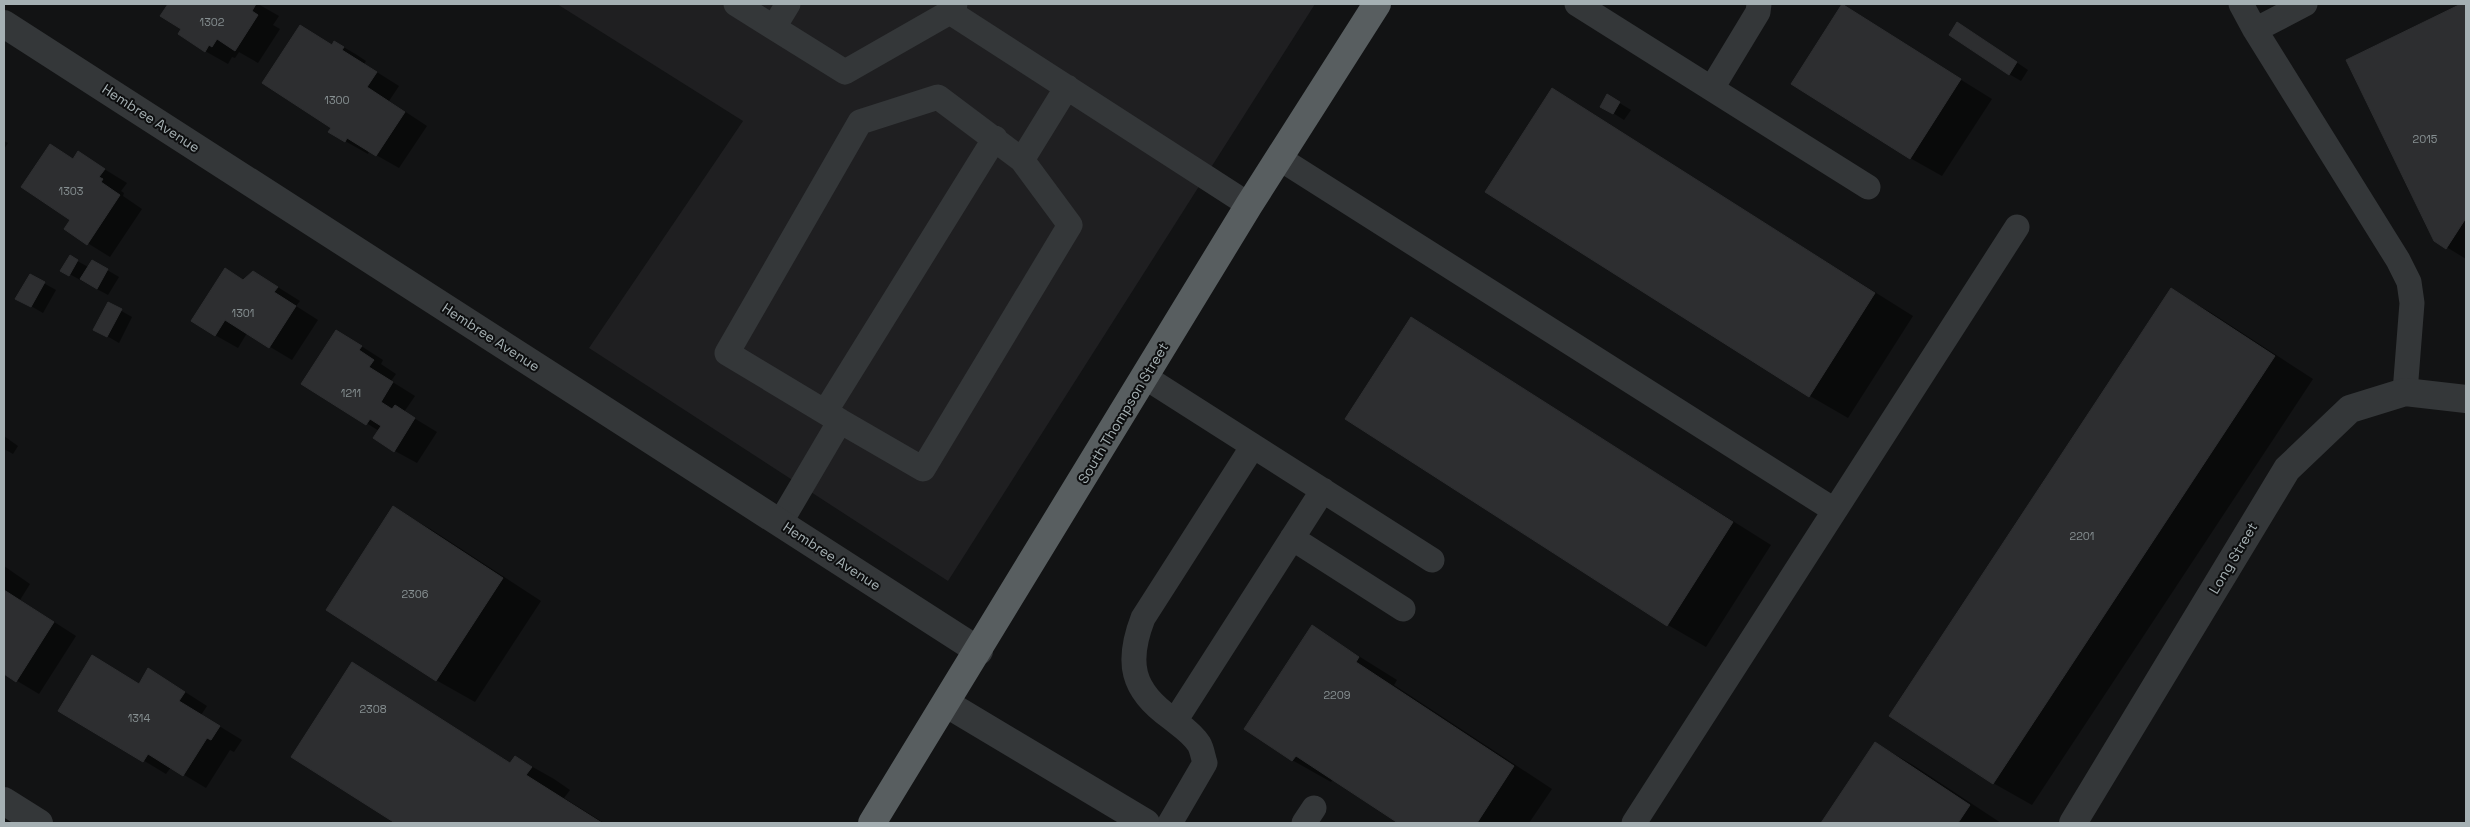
<svg xmlns="http://www.w3.org/2000/svg" width="2470" height="827" viewBox="0 0 2470 827" font-family="'Space Grotesk',sans-serif">
	<rect width="100%" height="100%" fill="#121314"/>
	<path fill="#1f1f21" d="M 557,4 L 1315,4 L 948,581 L 589,348 L 743,121 Z"/>
	<path fill="#0007" d="M 170,4 L 258,4 L 279,16 L 273,25 L 280,29 L 258,63 L 239,52 L 235,58 L 232,57 L 228,64 L 205,51 L 182,28 L 162,15 Z
		M 2464,4 L 2466,4 L 2466,259 L 2435,240 L 2348,61 Z
		M 1842,6 L 1992,99 L 1942,176 L 1910,158 Z
		M 300,26 L 333,46 L 335,42 L 357,55 L 366,61 L 364,64 L 399,86 L 389,101 L 427,126 L 399,168 L 369,151 L 368,154 L 345,141 L 333,127 Z
		M 1969,30 L 2028,70 L 2021,81 L 2009,74 Z
		M 1552,90 L 1913,316 L 1848,418 L 1810,396 Z
		M 1608,96 L 1631,110 L 1624,120 L 1602,106 Z
		M 4,141 L 8,143 L 4,149 Z
		M 50,145 L 74,159 L 78,153 L 127,183 L 121,191 L 124,193 L 123,196 L 142,209 L 110,257 L 65,229 L 72,219 Z
		M 70,257 L 90,268 L 92,261 L 119,277 L 108,295 L 62,270 Z
		M 31,276 L 56,290 L 43,313 L 17,298 Z
		M 244,281 L 276,286 L 300,301 L 296,306 L 318,320 L 292,360 L 247,333 L 238,348 L 215,335 Z
		M 2171,290 L 2210,312 L 2313,379 L 2032,805 L 1993,783 Z
		M 109,304 L 132,317 L 119,343 L 95,329 Z
		M 1411,319 L 1771,545 L 1706,647 L 1668,625 Z
		M 358,344 L 383,360 L 381,364 L 396,374 L 391,381 L 415,396 L 404,412 L 437,432 L 417,463 L 395,451 L 379,431 L 303,383 Z
		M 4,436 L 18,446 L 13,454 L 4,449 Z
		M 394,508 L 432,530 L 541,601 L 475,702 L 436,680 Z
		M 4,566 L 30,584 L 20,600 L 76,636 L 39,694 L 4,673 Z
		M 1312,627 L 1397,680 L 1394,685 L 1552,789 L 1529,823 L 1400,823 L 1333,779 L 1331,782 L 1292,760 Z
		M 352,664 L 511,763 L 515,757 L 554,779 L 570,790 L 564,798 L 604,823 L 397,823 L 293,756 Z
		M 171,683 L 207,706 L 201,715 L 242,740 L 234,752 L 230,750 L 206,788 L 171,767 L 166,774 L 60,710 L 139,685 Z
		M 1875,743 L 1913,765 L 2001,823 L 1823,823 Z"/>
	<path fill="#2d2e30" stroke="#2d2e30" d="M 168,4 L 256,4 L 252,11 L 258,15 L 235,51 L 217,39 L 212,47 L 209,45 L 205,52 L 178,34 L 181,29 L 160,16 Z
		M 1842,4 L 1961,79 L 1910,159 L 1791,84 Z
		M 2461,4 L 2466,4 L 2466,218 L 2446,249 L 2434,241 L 2346,60 Z
		M 1957,22 L 2017,62 L 2009,75 L 1949,35 Z
		M 300,25 L 332,45 L 334,41 L 344,47 L 342,50 L 377,72 L 367,87 L 405,112 L 376,156 L 347,138 L 345,142 L 328,132 L 331,128 L 262,83 Z
		M 1552,88 L 1875,293 L 1809,397 L 1485,192 Z
		M 1607,94 L 1620,102 L 1613,114 L 1600,107 Z
		M 50,144 L 73,159 L 78,151 L 105,169 L 99,177 L 103,179 L 101,182 L 120,195 L 87,245 L 64,229 L 70,220 L 21,187 Z
		M 70,255 L 78,260 L 69,276 L 60,271 Z
		M 92,260 L 108,269 L 97,289 L 80,279 Z
		M 225,268 L 243,280 L 253,271 L 278,287 L 274,292 L 296,306 L 269,348 L 225,320 L 215,336 L 191,321 Z
		M 30,274 L 45,282 L 31,307 L 15,299 Z
		M 2171,288 L 2275,356 L 1993,784 L 1889,716 Z
		M 108,302 L 122,309 L 107,337 L 93,330 Z
		M 1411,317 L 1733,522 L 1667,626 L 1345,419 Z
		M 336,330 L 362,346 L 359,350 L 374,360 L 369,367 L 393,382 L 381,402 L 392,409 L 395,405 L 415,418 L 394,452 L 373,438 L 381,426 L 370,419 L 366,425 L 301,384 Z
		M 393,506 L 503,578 L 436,681 L 326,610 Z
		M 4,590 L 54,622 L 16,682 L 4,674 Z
		M 1312,625 L 1359,657 L 1356,662 L 1514,766 L 1477,823 L 1398,823 L 1296,756 L 1292,761 L 1244,729 Z
		M 92,655 L 139,684 L 148,668 L 185,692 L 179,701 L 220,726 L 211,740 L 207,738 L 183,776 L 148,754 L 143,762 L 58,711 Z
		M 352,662 L 510,763 L 515,756 L 532,767 L 526,775 L 602,823 L 395,823 L 291,757 Z
		M 1875,742 L 1970,805 L 1958,823 L 1821,823 Z"/>
	<g fill="none" stroke-linecap="round" stroke-linejoin="round">
		<path stroke="#343739" stroke-width="25" d="M 736,4 L 845,72 L 950,12 L 955,4
			M 1577,4 L 1868,187
			M 2241,4 L 2255,30 L 2398,260 L 2409,282 L 2412,303 L 2405,392
			M 950,12 L 1249,205
			M 774,27 L 788,4
			M 2255,30 L 2305,4
			M 1712,88 L 1758,12 L 1759,4
			M 1279,158 L 1834,510
			M 1145,377 L 1432,560
			M 825,412 L 995,138
			M 840,421 L 923,469 L 1070,225 L 1022,160
			M 780,523 L 840,421 L 727,353 L 860,122 L 938,97 L 1022,160 L 1067,87
			M 1292,538 L 1403,609
			M 1175,721 L 1323,490
			M 1170,823 L 1205,763 C 1203,757 1202,749 1199,744 C 1192,733 1181,726 1171,718 C 1131,690 1126,662 1143,618 L 1253,446
			M 1304,823 L 1314,808
			M 1634,823 L 2017,227"/>
		<path stroke="#343739" stroke-width="28" d="M 4,24 L 979,651
			M 947,704 L 1146,823
			M 4,801 L 39,823
			M 2073,823 L 2287,469 L 2350,409 L 2405,392 L 2466,399"/>
		<path stroke="#585e60" stroke-width="28" d="M 872,823 L 1249,205 L 1377,4"/>
	</g>
	<g text-anchor="middle" stroke-width="4" stroke-linejoin="round" paint-order="stroke">
		<g font-size="11" fill="#879092">
			<text x="212" y="26">1302</text>
			<text x="337" y="104">1300</text>
			<text x="2425" y="143">2015</text>
			<text x="71" y="195">1303</text>
			<text x="243" y="317">1301</text>
			<text x="351" y="397">1211</text>
			<text x="2082" y="540">2201</text>
			<text x="415" y="598">2306</text>
			<text x="1337" y="699">2209</text>
			<text x="373" y="713">2308</text>
			<text x="139" y="722">1314</text>
		</g>
		<g font-size="14" fill="#a5b0b3" stroke="#0d0e0f">
			<text transform="translate(151 118) rotate(33)" y="5">Hembree Avenue</text>
			<text transform="translate(491 337) rotate(33)" y="5">Hembree Avenue</text>
			<text transform="translate(1123 413) rotate(-59)" y="5">South Thompson Street</text>
			<text transform="translate(832 556) rotate(33)" y="5">Hembree Avenue</text>
			<text transform="translate(2233 558) rotate(-59)" y="5">Long Street</text>
		</g>
	</g>
	<rect width="2470" height="827" fill="none" stroke="#a5b0b3" stroke-width="10"/>
</svg>
